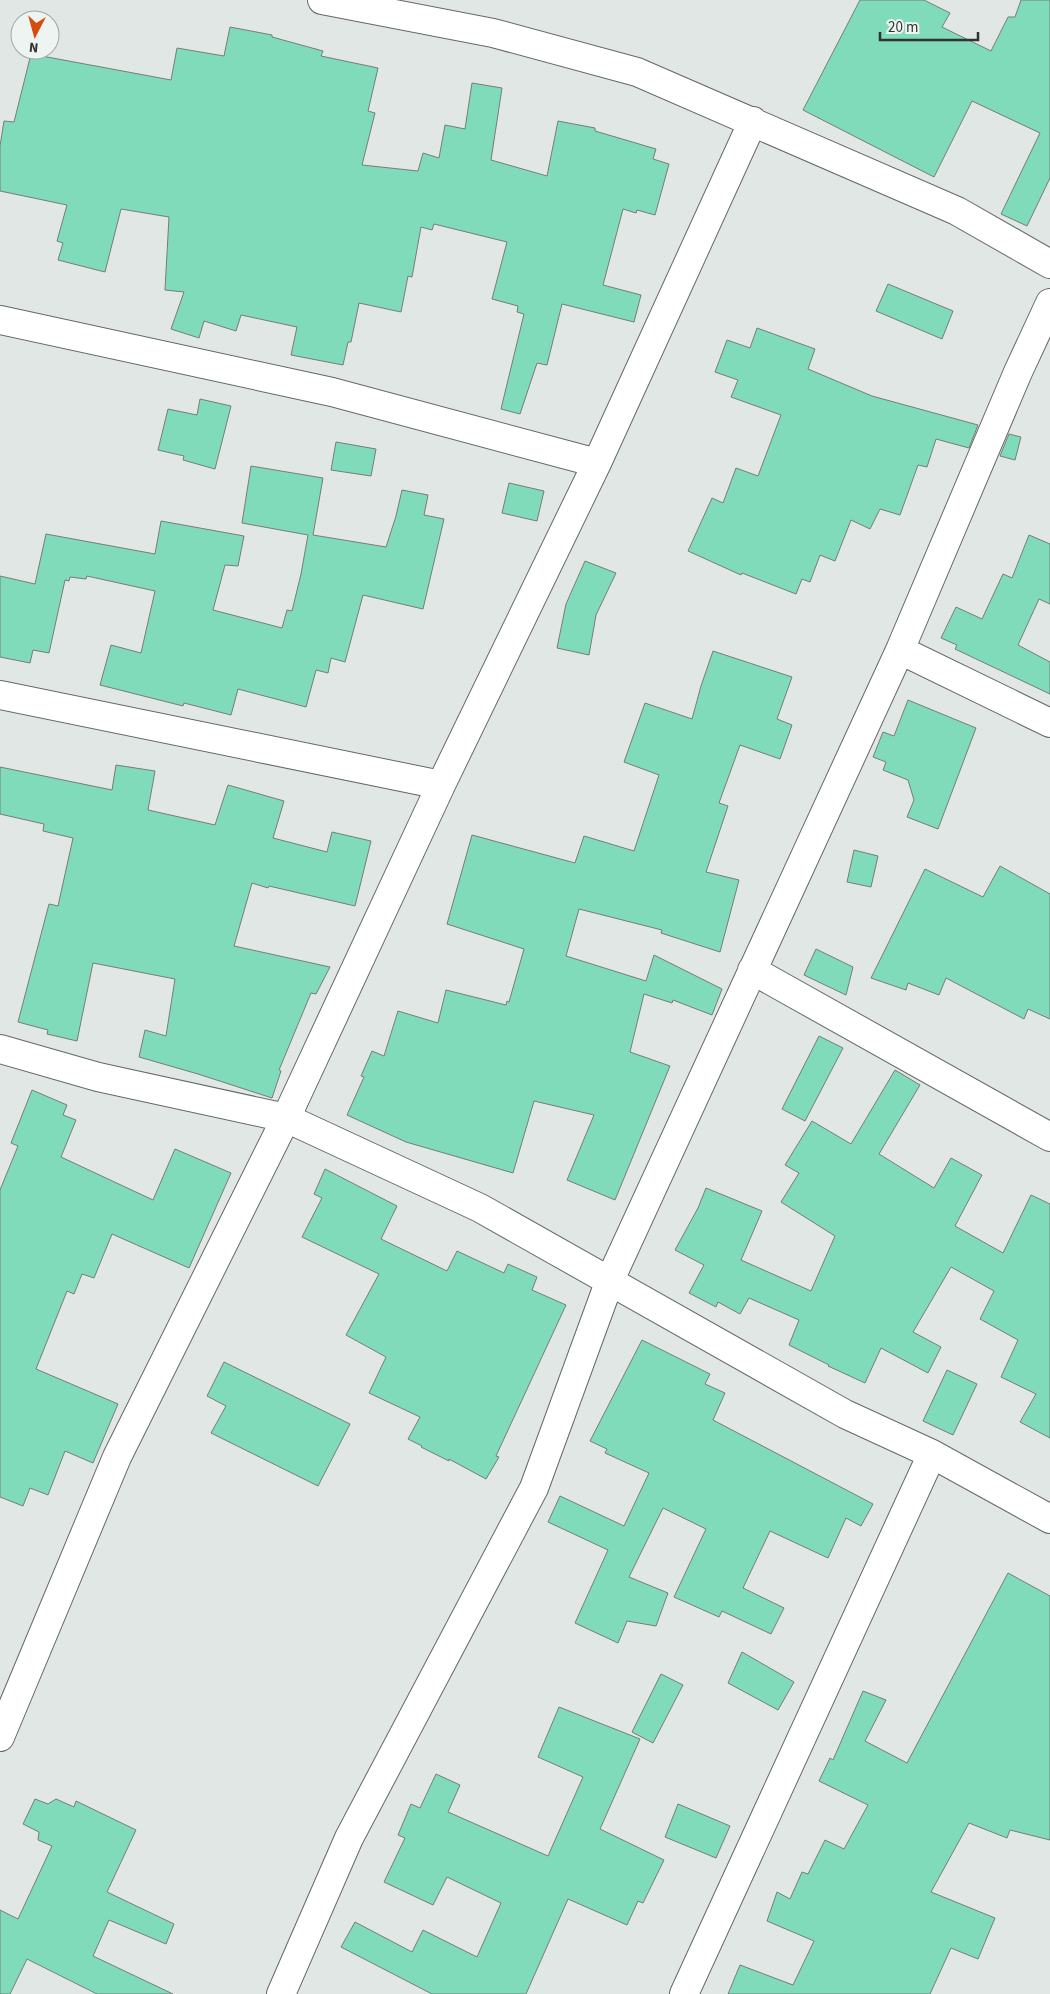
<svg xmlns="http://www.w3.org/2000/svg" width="1050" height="1994" viewBox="0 0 1050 1994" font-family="'Source Sans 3',sans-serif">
	<rect width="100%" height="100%" fill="#e1e7e4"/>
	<path fill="#80dbbb" stroke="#777c7a" d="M 860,0 L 924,0 L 950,13 L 942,27 L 991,51 L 1008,17 L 1015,17 L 1021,0 L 1050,0 L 1050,178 L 1027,226 L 1001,214 L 1040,133 L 972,101 L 934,177 L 803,110 Z
		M 230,27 L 272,35 L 272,37 L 323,51 L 321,56 L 378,68 L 368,111 L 375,113 L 362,165 L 418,171 L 423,153 L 439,158 L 445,125 L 465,129 L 472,83 L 502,88 L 491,160 L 547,176 L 558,121 L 595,128 L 595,131 L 656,149 L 653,159 L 669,164 L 655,215 L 637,210 L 636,213 L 623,209 L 603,285 L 641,295 L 634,322 L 562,304 L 547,365 L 537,363 L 520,414 L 501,409 L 524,314 L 517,312 L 518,306 L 492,299 L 507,242 L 434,224 L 432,230 L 421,227 L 412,277 L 408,276 L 401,312 L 359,303 L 351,342 L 348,342 L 343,365 L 291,355 L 297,327 L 241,315 L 236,331 L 204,321 L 199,338 L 171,329 L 184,292 L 165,290 L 169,217 L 121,209 L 105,272 L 58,260 L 63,243 L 57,241 L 67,205 L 0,191 L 0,146 L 4,121 L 14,122 L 31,54 L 171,80 L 177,48 L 224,56 Z
		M 888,284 L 953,311 L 942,339 L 876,311 Z
		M 757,328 L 815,349 L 808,369 L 872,396 L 978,425 L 969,448 L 936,439 L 927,467 L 918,465 L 900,515 L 880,509 L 870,529 L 851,520 L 835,561 L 820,555 L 810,582 L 802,579 L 796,594 L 742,573 L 741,575 L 688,551 L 712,498 L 723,503 L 736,468 L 758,476 L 781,415 L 731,397 L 738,380 L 715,372 L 727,340 L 750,348 Z
		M 200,399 L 231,406 L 215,469 L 183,460 L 184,456 L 158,450 L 168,409 L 197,415 Z
		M 1009,434 L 1021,437 L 1015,460 L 1000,456 Z
		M 336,442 L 376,449 L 371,476 L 331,470 Z
		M 251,466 L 323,478 L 313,535 L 386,547 L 396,516 L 402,490 L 428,495 L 424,515 L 444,519 L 423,609 L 363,595 L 345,662 L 331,658 L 328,673 L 316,670 L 306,707 L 238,689 L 231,715 L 184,703 L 183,706 L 100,685 L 111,645 L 141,653 L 155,591 L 87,576 L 86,579 L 70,577 L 69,581 L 65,580 L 49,653 L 33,650 L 30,663 L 0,657 L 0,576 L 35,584 L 46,534 L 155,554 L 161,521 L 244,536 L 238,566 L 225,565 L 213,610 L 282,628 L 287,610 L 292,611 L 301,574 L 308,535 L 242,523 Z
		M 509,483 L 544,491 L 537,521 L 502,513 Z
		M 1029,535 L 1050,544 L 1050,604 L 1039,599 L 1018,645 L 1050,662 L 1050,694 L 955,649 L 957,645 L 941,638 L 956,607 L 982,619 L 1003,574 L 1012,578 Z
		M 585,561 L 616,573 L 596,615 L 589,655 L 557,648 L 566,604 Z
		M 713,651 L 792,677 L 777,719 L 792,725 L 780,759 L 740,745 L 719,803 L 728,806 L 706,872 L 739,880 L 720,952 L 661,933 L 662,930 L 579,909 L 566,956 L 646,981 L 654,955 L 722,989 L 712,1015 L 673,1000 L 672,1003 L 644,994 L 630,1052 L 670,1066 L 615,1200 L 567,1180 L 594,1115 L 534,1101 L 513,1173 L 406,1142 L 347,1115 L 364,1077 L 361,1076 L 372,1051 L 384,1056 L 398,1011 L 438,1023 L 446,990 L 506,1005 L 507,1001 L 509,1002 L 524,949 L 447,924 L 472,835 L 575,863 L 584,836 L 634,851 L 659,775 L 624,762 L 645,703 L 692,719 L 701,686 Z
		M 908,700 L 976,728 L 938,829 L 907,817 L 914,800 L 908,780 L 883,770 L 886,762 L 873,757 L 883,732 L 894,736 Z
		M 116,765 L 155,771 L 148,810 L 215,825 L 228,785 L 284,801 L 273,838 L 327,852 L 332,832 L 371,841 L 355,906 L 269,886 L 268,888 L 252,883 L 234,946 L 330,967 L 316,994 L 311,993 L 279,1070 L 281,1071 L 272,1098 L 198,1074 L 139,1057 L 145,1030 L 166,1036 L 175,979 L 93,963 L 77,1041 L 47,1034 L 48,1030 L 18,1022 L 49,904 L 58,906 L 73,838 L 43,831 L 44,824 L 0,814 L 0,767 L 112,790 Z
		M 854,850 L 878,856 L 871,887 L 847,882 Z
		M 1000,866 L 1050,894 L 1050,1019 L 1028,1009 L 1024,1019 L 946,978 L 939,995 L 908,983 L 906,990 L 871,978 L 925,869 L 983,897 Z
		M 816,949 L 853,967 L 846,995 L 804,975 Z
		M 819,1036 L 843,1048 L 805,1121 L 782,1109 Z
		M 895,1070 L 920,1085 L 879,1154 L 934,1188 L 951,1158 L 982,1175 L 955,1226 L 1003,1253 L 1031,1195 L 1050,1204 L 1050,1438 L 1020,1422 L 1036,1394 L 1001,1377 L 1018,1340 L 980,1319 L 994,1291 L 951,1267 L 913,1332 L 941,1347 L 928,1373 L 881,1348 L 865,1383 L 828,1366 L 829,1365 L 789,1345 L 799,1320 L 749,1298 L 740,1314 L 718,1302 L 716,1307 L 689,1293 L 704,1265 L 675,1250 L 698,1208 L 706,1188 L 762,1211 L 741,1260 L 811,1291 L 835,1236 L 781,1202 L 799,1173 L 785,1165 L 812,1121 L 851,1144 Z
		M 32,1090 L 67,1105 L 63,1115 L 76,1120 L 61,1157 L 153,1200 L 175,1149 L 231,1173 L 189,1268 L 112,1234 L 94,1278 L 82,1274 L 74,1294 L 67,1291 L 36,1369 L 118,1404 L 93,1463 L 65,1451 L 48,1495 L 30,1488 L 23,1506 L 0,1497 L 0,1190 L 18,1146 L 11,1143 Z
		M 325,1169 L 397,1206 L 381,1239 L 447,1271 L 457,1251 L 504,1273 L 508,1264 L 537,1277 L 532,1290 L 566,1305 L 496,1456 L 499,1457 L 486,1479 L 449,1459 L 449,1461 L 421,1447 L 422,1446 L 408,1439 L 420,1417 L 369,1393 L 386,1357 L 346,1335 L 379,1274 L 302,1237 L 322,1198 L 314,1194 Z
		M 642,1340 L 710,1374 L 705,1384 L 725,1393 L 713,1420 L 873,1504 L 861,1526 L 846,1518 L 828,1558 L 770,1531 L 743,1588 L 784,1608 L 771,1634 L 722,1611 L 719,1617 L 674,1597 L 706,1529 L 663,1508 L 629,1577 L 668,1593 L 656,1626 L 627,1621 L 618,1643 L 575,1623 L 608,1550 L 548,1522 L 560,1496 L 624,1526 L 649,1473 L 605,1453 L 607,1449 L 590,1441 Z
		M 224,1362 L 350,1424 L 318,1486 L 211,1433 L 226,1406 L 207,1396 Z
		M 947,1370 L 977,1384 L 953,1435 L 923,1421 Z
		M 1008,1573 L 1050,1596 L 1050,1840 L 1010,1830 L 1007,1838 L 969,1823 L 931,1892 L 995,1918 L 978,1959 L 951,1948 L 930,1994 L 728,1994 L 740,1965 L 793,1985 L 814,1941 L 767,1921 L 777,1892 L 790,1899 L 802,1872 L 808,1874 L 825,1840 L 844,1849 L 868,1805 L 819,1781 L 830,1758 L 833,1760 L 863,1691 L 886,1700 L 865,1741 L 907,1763 Z
		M 742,1652 L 794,1682 L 778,1710 L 728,1683 Z
		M 661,1674 L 683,1685 L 653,1743 L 632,1732 Z
		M 559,1707 L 640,1739 L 600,1829 L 664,1860 L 643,1903 L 638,1901 L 627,1925 L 568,1899 L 526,1994 L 432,1994 L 341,1947 L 355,1922 L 412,1952 L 423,1930 L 477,1957 L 501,1903 L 447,1877 L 433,1905 L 384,1882 L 405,1838 L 398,1835 L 411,1804 L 420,1808 L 436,1774 L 460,1785 L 448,1812 L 548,1856 L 583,1777 L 538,1757 Z
		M 35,1799 L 48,1804 L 56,1799 L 74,1807 L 76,1801 L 136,1830 L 107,1892 L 174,1924 L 166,1944 L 109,1920 L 93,1956 L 173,1994 L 97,1994 L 27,1959 L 10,1994 L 0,1994 L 0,1910 L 18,1919 L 52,1846 L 38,1840 L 39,1832 L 23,1824 Z
		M 678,1804 L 730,1826 L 716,1858 L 665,1837 Z"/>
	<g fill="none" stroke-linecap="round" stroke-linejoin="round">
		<defs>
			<path id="minor" d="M 322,0 L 493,33 L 637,72 L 957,211 L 1050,264
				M 0,320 L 332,392 L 597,463
				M 900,650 L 1050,723
				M 0,695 L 441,785
				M 752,970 L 1050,1137
				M 0,1049 L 98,1077 L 286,1118 L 480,1208 L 845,1414 L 932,1454 L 1050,1519
				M 0,1737 L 117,1457 L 286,1118 L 441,785 L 597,463 L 753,121
				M 281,1994 L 349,1838 L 534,1488 L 610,1280 L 900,650 L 1018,372 L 1050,303
				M 684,1994 L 932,1454"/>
		</defs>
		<use href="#minor" stroke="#646967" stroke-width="30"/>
		<use href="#minor" stroke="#fff" stroke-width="28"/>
	</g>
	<g transform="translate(35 35) rotate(186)"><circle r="24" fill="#eef4f2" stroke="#a2a7a5"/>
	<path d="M0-4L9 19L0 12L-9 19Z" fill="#d34e0c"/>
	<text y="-8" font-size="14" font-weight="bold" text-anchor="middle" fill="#313332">N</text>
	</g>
	<path d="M880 32v8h98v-8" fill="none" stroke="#313332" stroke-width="2.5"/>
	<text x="888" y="32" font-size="15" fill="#313332" stroke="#eef4f2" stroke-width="4" paint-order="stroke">20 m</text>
</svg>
